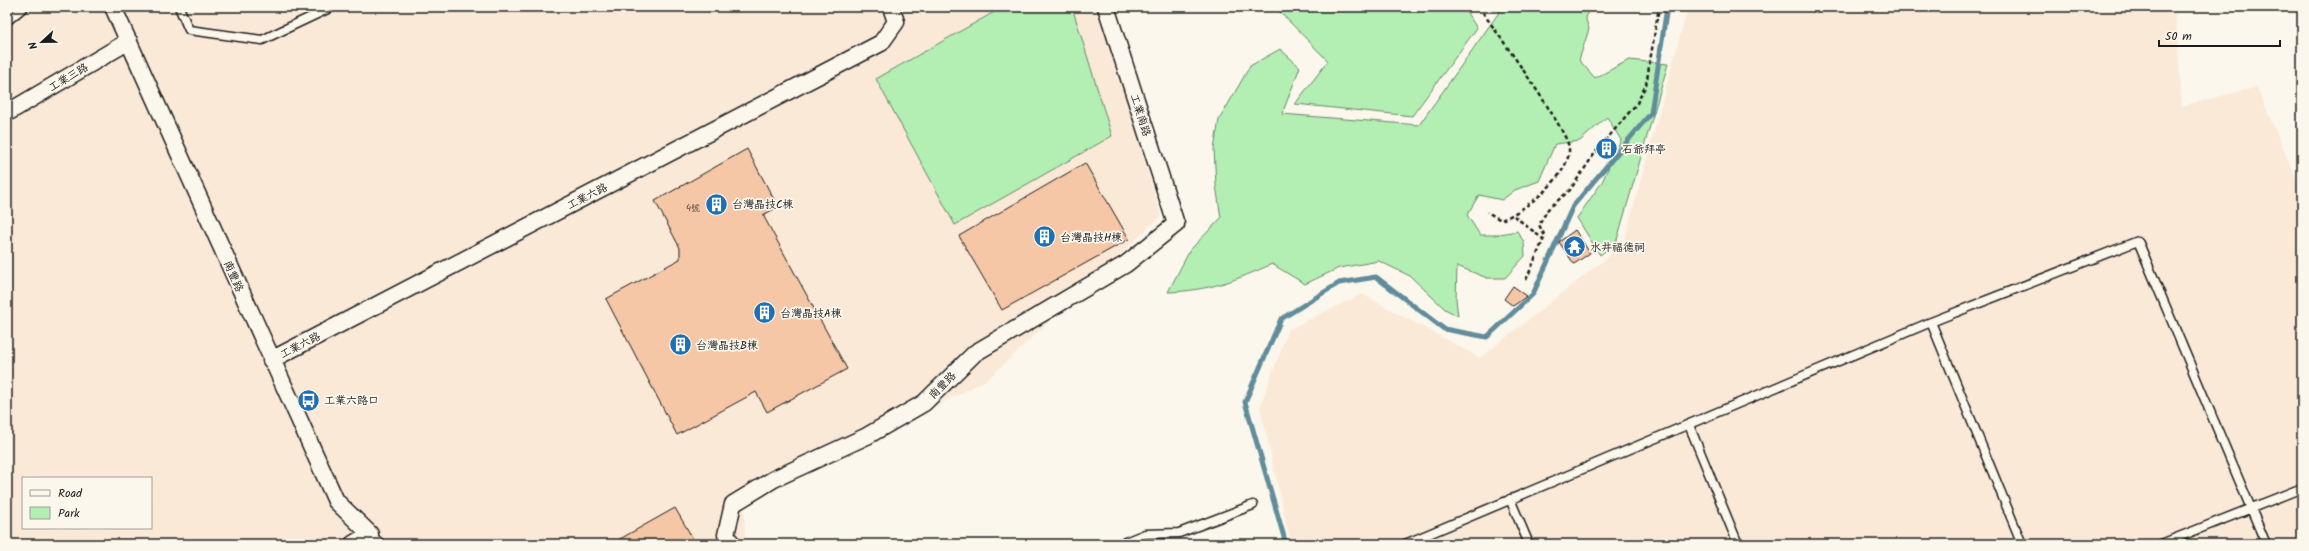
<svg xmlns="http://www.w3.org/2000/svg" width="2309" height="551" viewBox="0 0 2309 551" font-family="Kalam,'LXGW WenKai TC',sans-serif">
	<rect width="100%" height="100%" fill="#fbf7ec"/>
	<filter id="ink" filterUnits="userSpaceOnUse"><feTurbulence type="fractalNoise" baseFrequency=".025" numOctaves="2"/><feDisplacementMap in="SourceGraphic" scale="8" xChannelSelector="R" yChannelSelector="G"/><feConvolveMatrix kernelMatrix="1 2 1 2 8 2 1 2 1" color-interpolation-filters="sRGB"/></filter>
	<g filter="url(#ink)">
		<path fill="#fae9d7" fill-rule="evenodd" d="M 7,7 L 1100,7 L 1161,216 L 988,379 L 744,506 L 745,544 L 7,544 ZM 23,478 L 151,478 L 151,528 L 23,528 Z
			M 1688,7 L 2175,7 L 2182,106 L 2257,87 L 2302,193 L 2302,544 L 1291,544 L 1260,407 L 1288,330 L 1362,294 L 1480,358 L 1623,245 Z"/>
		<path fill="#b3eeb3" stroke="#688568" d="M 1003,7 L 1072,7 L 1112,136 L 955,225 L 876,79 Z
			M 1278,7 L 1463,7 L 1477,28 L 1412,116 L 1295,104 L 1328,61 L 1277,9 Z
			M 1497,7 L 1588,7 L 1586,20 L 1589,29 L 1579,60 L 1595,78 L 1629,60 L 1668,64 L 1616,243 L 1600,255 L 1577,218 L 1602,182 L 1621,140 L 1607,117 L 1580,141 L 1555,144 L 1539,181 L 1515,190 L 1502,200 L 1479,195 L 1467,215 L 1480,235 L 1494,235 L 1517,231 L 1524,242 L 1525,256 L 1505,278 L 1487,278 L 1457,266 L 1456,299 L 1458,316 L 1445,309 L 1410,276 L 1379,261 L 1339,268 L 1305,284 L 1272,264 C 1237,280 1208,291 1168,292 L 1190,250 L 1221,218 L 1216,185 L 1214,149 L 1219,120 L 1250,66 L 1280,49 L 1300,67 L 1282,114 L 1419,125 L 1500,11 Z"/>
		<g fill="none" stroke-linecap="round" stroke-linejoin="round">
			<path stroke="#608c9b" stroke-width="5" d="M 1286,544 L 1245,402 L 1281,319 L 1339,283 L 1376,277 L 1444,329 L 1487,337 L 1533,294 L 1573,206 L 1651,113 L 1667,7"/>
		</g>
		<path fill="#f6c7a6" stroke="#1c1c1c" d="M 747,149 L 778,207 L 763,215 L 847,369 L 767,412 L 756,392 L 677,435 L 606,299 L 680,259 L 680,248 L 655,201 Z
			M 1085,163 L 1129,239 L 1002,310 L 959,236 Z
			M 1575,230 L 1590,253 L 1574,264 L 1559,242 Z
			M 1513,286 L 1527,296 L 1513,306 L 1504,299 Z
			M 675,508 L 696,544 L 611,544 Z"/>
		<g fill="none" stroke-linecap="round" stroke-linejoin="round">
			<defs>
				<path id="service" d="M 179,7 L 189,30 L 262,40 L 332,7
					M 7,21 L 24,7
					M 1931,322 L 2022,544
					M 1689,425 L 1738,544
					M 1510,499 L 1529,544
					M 370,534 L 381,544
					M 1120,544 L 1145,534 L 1179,533 L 1253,505
					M 1405,544 L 1931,322 L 2138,241 L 2266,544
					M 2161,544 L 2302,488"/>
				<path id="minor" d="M 113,7 L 336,501 L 370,534 L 353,544
					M 7,113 L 129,41
					M 271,360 L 881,43 L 896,22 L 891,7
					M 732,544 L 726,535 L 733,504 L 774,479 L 867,436 L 924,403 L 975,353 L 1126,264 L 1176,224 L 1106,7"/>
			</defs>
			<use href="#service" stroke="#1c1c1c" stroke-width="11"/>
			<use href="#minor" stroke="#1c1c1c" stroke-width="19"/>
			<path stroke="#1c1c1c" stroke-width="2.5" stroke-dasharray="4 3" stroke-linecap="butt" d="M 1479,7 C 1494,29 1568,130 1569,148 C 1571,176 1523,212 1501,220 L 1487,212
				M 1514,216 L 1543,239
				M 1526,280 L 1545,236 L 1539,225 L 1548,209 L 1570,190 L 1595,153 L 1637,103 L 1646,85 L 1659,7"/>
			<use href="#service" stroke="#fbf7ec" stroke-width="8"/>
			<use href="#minor" stroke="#fbf7ec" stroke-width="16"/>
		</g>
	</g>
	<defs>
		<symbol id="building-disc" viewBox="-11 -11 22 22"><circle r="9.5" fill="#1f6fb2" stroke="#fbf7ec"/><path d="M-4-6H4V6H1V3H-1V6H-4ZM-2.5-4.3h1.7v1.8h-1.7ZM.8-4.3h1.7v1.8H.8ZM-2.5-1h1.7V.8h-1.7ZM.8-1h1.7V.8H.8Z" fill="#fff"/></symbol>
		<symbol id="temple-disc" viewBox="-11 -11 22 22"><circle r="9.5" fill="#1f6fb2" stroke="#fbf7ec"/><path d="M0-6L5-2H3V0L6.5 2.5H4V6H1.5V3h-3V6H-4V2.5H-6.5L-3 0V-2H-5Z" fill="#fff"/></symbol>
		<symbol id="bus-disc" viewBox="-11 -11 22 22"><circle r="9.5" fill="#1f6fb2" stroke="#fbf7ec"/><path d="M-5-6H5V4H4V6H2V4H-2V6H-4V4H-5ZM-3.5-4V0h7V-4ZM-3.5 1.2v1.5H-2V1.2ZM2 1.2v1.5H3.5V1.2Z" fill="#fff"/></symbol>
	</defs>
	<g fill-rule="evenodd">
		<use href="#building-disc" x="1594" y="136" width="25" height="25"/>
		<use href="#building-disc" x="704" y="192" width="25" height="25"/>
		<use href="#building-disc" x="1032" y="224" width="25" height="25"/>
		<use href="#temple-disc" x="1562" y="234" width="25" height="25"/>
		<use href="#building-disc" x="752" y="300" width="25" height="25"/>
		<use href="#building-disc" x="668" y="332" width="25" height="25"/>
		<use href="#bus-disc" x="296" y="388" width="25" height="25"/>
	</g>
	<g text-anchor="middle" stroke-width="3.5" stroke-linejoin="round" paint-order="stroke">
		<g font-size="9" fill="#52473e">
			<text x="693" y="211">4號</text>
		</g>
		<g font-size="11" fill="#1c1c1c" stroke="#fbf7ec">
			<text transform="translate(68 77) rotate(-31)" y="4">工業三路</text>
			<text transform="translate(1141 115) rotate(72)" y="4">工業南路</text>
			<text transform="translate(587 196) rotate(-27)" y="4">工業六路</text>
			<text transform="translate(234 276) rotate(66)" y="4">南豐路</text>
			<text transform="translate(300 345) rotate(-27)" y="4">工業六路</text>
			<text transform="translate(942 385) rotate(-45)" y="4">南豐路</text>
		</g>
		<g font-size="11" fill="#1c1c1c" stroke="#fbf7ec" text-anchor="start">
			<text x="1622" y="153">石爺拜亭</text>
			<text x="732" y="208">台灣晶技C棟</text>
			<text x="1060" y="241">台灣晶技H棟</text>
			<text x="1590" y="251">水井福德祠</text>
			<text x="780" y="317">台灣晶技A棟</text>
			<text x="696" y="349">台灣晶技B棟</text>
			<text x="324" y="404">工業六路口</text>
		</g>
	</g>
	<rect width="2309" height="551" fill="none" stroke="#fbf7ec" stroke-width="24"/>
	<rect x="12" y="12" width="2285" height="527" fill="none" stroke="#1c1c1c" stroke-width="1.5" filter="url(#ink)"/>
	<rect x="22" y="477" width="130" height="52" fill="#fbf7ec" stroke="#a29f99"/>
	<rect x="30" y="490" width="20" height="6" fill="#fbf7ec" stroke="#a29f99"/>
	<text x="58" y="497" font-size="12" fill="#1c1c1c">Road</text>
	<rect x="30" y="507" width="20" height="12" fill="#b3eeb3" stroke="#a29f99"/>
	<text x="58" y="517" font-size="12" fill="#1c1c1c">Park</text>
	<g transform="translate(42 42) rotate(248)" stroke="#fbf7ec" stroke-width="3" paint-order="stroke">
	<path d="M0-3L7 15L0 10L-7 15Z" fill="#1c1c1c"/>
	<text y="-6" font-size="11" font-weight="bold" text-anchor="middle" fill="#1c1c1c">N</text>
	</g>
	<path d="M2159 40v6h121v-6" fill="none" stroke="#1c1c1c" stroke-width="2"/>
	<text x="2165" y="40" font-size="12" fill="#1c1c1c" stroke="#fbf7ec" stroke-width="3" paint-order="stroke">50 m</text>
</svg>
